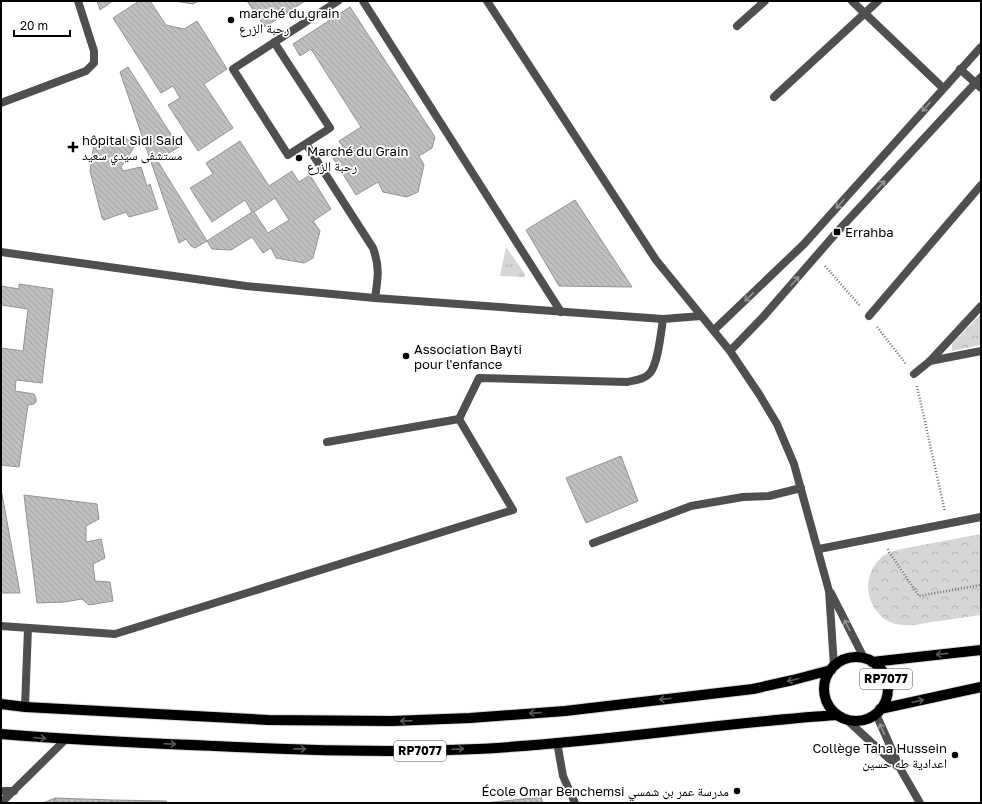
<svg xmlns="http://www.w3.org/2000/svg" width="982" height="804" viewBox="0 0 982 804" font-family="'Golos Text','Noto Naskh Arabic',sans-serif">
	<defs>
		<pattern id="grass-tufts" width="24" height="20" patternUnits="userSpaceOnUse"><rect width="24" height="20" fill="#d6d6d6"/><path d="M3 7l-1-3M5 7V3M7 7l1-3M15 17l-1-3M17 17v-4M19 17l1-3" fill="none" stroke="#b6b6b6"/></pattern>
		<pattern id="park-crowns" width="20" height="18" patternUnits="userSpaceOnUse"><rect width="20" height="18" fill="#d6d6d6"/><path d="M2 6a3 3 0 1 1 6 0M12 15a3 3 0 1 1 6 0" fill="none" stroke="#b6b6b6"/></pattern>
		<pattern id="building-back-hatch" width="6" height="6" patternUnits="userSpaceOnUse"><rect width="6" height="6" fill="#bfbfbf"/><path d="M-1 5l2 2M0 0l6 6M5-1l2 2" fill="none" stroke="#a2a2a2"/></pattern>
	</defs>
	<rect width="100%" height="100%" fill="#fff"/>
	<path fill="url(#grass-tufts)" d="M 506,247 L 525,274 L 524,277 L 500,276 Z"/>
	<path fill="url(#park-crowns)" d="M 981,314 L 981,345 L 952,351 L 952,344 Z
		M 981,534 L 981,615 C 965,617 949,620 932,622 C 920,624 907,627 896,624 C 868,616 859,580 879,560 C 885,553 893,551 901,549 Z"/>
	<path fill="url(#building-back-hatch)" stroke="#939393" fill-rule="evenodd" d="M 97,1 L 113,1 L 100,10 Z
		M 139,1 L 150,1 L 166,25 L 184,29 L 197,21 L 227,69 L 204,84 L 233,128 L 198,151 L 168,105 L 180,98 L 173,86 L 161,93 L 113,18 Z
		M 175,1 L 199,1 L 193,4 Z
		M 247,1 L 305,1 L 265,27 Z
		M 350,7 L 435,137 L 432,148 L 419,156 L 424,165 L 418,192 L 407,197 L 383,192 L 378,182 L 356,195 L 333,158 L 345,150 L 339,141 L 361,127 L 311,49 L 300,56 L 293,44 Z
		M 128,67 L 179,147 L 157,160 L 207,241 L 195,248 L 191,246 L 186,239 L 179,243 L 120,72 Z
		M 122,135 L 135,146 L 121,167 L 123,171 L 141,167 L 147,186 L 150,184 L 158,209 L 129,217 L 126,212 L 104,220 L 102,218 L 90,171 L 94,143 L 101,145 L 105,139 L 115,145 Z
		M 240,141 L 269,186 L 292,171 L 299,182 L 310,175 L 331,209 L 313,221 L 320,231 L 313,258 L 304,263 L 276,258 L 271,248 L 263,253 L 252,237 L 231,250 L 212,249 L 207,241 L 252,212 L 245,200 L 212,222 L 190,188 L 213,174 L 206,163 ZM 275,198 L 289,220 L 268,233 L 254,212 Z
		M 575,200 L 632,287 L 559,286 L 526,230 Z
		M 19,284 L 53,289 L 42,383 L 16,380 L 15,391 L 34,394 L 36,398 L 36,402 L 34,404 L 28,405 L 19,467 L 1,465 L 1,348 L 23,351 L 28,309 L 1,305 L 1,286 L 19,289 Z
		M 621,456 L 638,501 L 586,523 L 566,478 Z
		M 1,494 L 2,494 L 20,593 L 1,593 Z
		M 24,495 L 97,504 L 99,519 L 86,526 L 86,542 L 101,539 L 105,558 L 93,564 L 95,581 L 110,582 L 113,601 L 89,605 L 82,599 L 65,602 L 37,603 Z
		M 541,797 L 543,803 L 485,803 Z
		M 55,798 L 112,800 L 112,803 L 54,803 Z
		M 55,798 L 54,803 L 43,803 Z
		M 112,800 L 166,801 L 167,803 L 112,803 Z"/>
	<g fill="none" stroke-linecap="round" stroke-linejoin="round">
		<defs>
			<path id="primary" d="M824 689a32 32 0 1 1 64 0a32 32 0 1 1-64 0Z
				M 872,662 L 981,650
				M 1,704 L 25,707 L 268,720 L 392,721 L 470,718 L 565,711 L 753,689 L 793,680 L 831,670
				M 880,709 L 981,687
				M 1,734 C 72,740 144,743 215,746 C 302,750 389,753 477,749 C 597,743 717,723 837,715"/>
		</defs>
		<use href="#primary" stroke="#dbdbdb" stroke-width="12"/>
		<path stroke="#717171" stroke-width="2.5" stroke-dasharray="1 2" stroke-linecap="butt" d="M 825,266 L 860,306
			M 877,327 L 906,364
			M 917,386 L 945,512
			M 888,549 L 889,552 L 919,596 L 981,585"/>
		<path stroke="#4f4f4f" stroke-width="8" d="M 274,42 L 330,128 L 288,155 L 233,69 L 338,1
			M 1,103 L 86,71 L 94,63 L 94,51 L 78,1
			M 306,144 L 373,248 C 380,267 378,278 375,298
			M 869,316 L 981,185
			M 930,361 L 981,306
			M 930,361 L 981,351
			M 459,419 L 479,378 L 627,382 C 635,380 644,380 650,373 C 658,364 661,332 663,319
			M 593,543 L 691,506 L 743,497 L 769,496 L 801,488
			M 1,791 L 14,791"/>
		<path stroke="#4f4f4f" stroke-width="8" d="M 914,374 L 930,361"/>
		<path stroke="#4f4f4f" stroke-width="8" d="M 363,1 L 561,312
			M 852,1 L 943,88
			M 737,26 L 765,1
			M 960,69 L 981,88
			M 774,97 L 878,1
			M 819,549 L 981,517
			M 1,626 L 115,634 L 513,510 L 459,419 L 327,442
			M 25,707 L 28,628
			M 876,714 L 901,770 L 920,803
			M 847,720 L 897,766
			M 557,742 L 563,776 L 575,803
			M 1,803 L 65,740"/>
		<path stroke="#4f4f4f" stroke-width="8" d="M 487,1 L 656,260 L 730,351 L 759,394 L 777,424 L 794,464 L 829,591 L 834,666
			M 1,252 L 246,286 L 375,298 L 663,319 L 701,316
			M 714,330 L 804,244 L 981,47
			M 730,351 L 763,317 L 837,232 L 981,77
			M 831,593 L 864,658"/>
		<use href="#primary" stroke="#000" stroke-width="10"/>
	</g>
	<defs><path id="oneway-shaft" d="M-6 0H5M1.5-3L5.5 0L1.5 3" fill="none" stroke-width="1.6" stroke-linecap="round" stroke-linejoin="round"/></defs>
	<g stroke="#959595">
		<use href="#oneway-shaft" transform="translate(926 107) rotate(132)"/>
		<use href="#oneway-shaft" transform="translate(881 185) rotate(-47)"/>
		<use href="#oneway-shaft" transform="translate(840 204) rotate(132)"/>
		<use href="#oneway-shaft" transform="translate(795 281) rotate(-49)"/>
		<use href="#oneway-shaft" transform="translate(749 297) rotate(136)"/>
		<use href="#oneway-shaft" transform="translate(847 625) rotate(-117)"/>
		<use href="#oneway-shaft" transform="translate(882 729) rotate(-115)"/>
	</g>
	<g stroke="#595959">
		<use href="#oneway-shaft" transform="translate(942 654) rotate(174)"/>
		<use href="#oneway-shaft" transform="translate(793 680) rotate(166)"/>
		<use href="#oneway-shaft" transform="translate(665 699) rotate(173)"/>
		<use href="#oneway-shaft" transform="translate(918 701) rotate(-13)"/>
		<use href="#oneway-shaft" transform="translate(535 713) rotate(176)"/>
		<use href="#oneway-shaft" transform="translate(406 721) rotate(178)"/>
		<use href="#oneway-shaft" transform="translate(40 738) rotate(5)"/>
		<use href="#oneway-shaft" transform="translate(170 744) rotate(2)"/>
		<use href="#oneway-shaft" transform="translate(300 749) rotate(1)"/>
		<use href="#oneway-shaft" transform="translate(458 749) rotate(-2)"/>
	</g>
	<g fill="#000" stroke="#fff" stroke-width="1.5">
		<circle cx="231" cy="20" r="4"/>
		<path d="M71 141h4v4h4v4h-4v4h-4v-4h-4v-4h4z"/>
		<circle cx="299" cy="158" r="4"/>
		<rect x="833" y="228" width="8" height="8" rx="2"/>
		<circle cx="406" cy="356" r="4"/>
		<circle cx="955" cy="755" r="4"/>
		<circle cx="737" cy="791" r="4"/>
	</g>
	<g text-anchor="middle" stroke-width="3.5" stroke-linejoin="round" paint-order="stroke">
		<g fill="#fff" stroke="#4c4c4c" stroke-width="1">
			<rect x="860" y="669" width="52" height="20" rx="3"/>
			<rect x="394" y="741" width="52" height="20" rx="3"/>
		</g>
		<g font-size="12" font-weight="bold" fill="#000">
			<text x="886" y="683">RP7077</text>
			<text x="420" y="755">RP7077</text>
		</g>
		<g font-size="13" fill="#000" stroke="#fff" text-anchor="start">
			<text x="239" y="18">marché du grain<tspan x="239" dy="15">رحبة الزرع</tspan></text>
			<text x="82" y="145">hôpital Sidi Said<tspan x="82" dy="15">مستشفى سيدي سعيد</tspan></text>
			<text x="307" y="156">Marché du Grain<tspan x="307" dy="15">رحبة الزرع</tspan></text>
			<text x="845" y="237">Errahba</text>
			<text x="414" y="354">Association Bayti<tspan x="414" dy="15">pour l'enfance</tspan></text>
			<text x="947" y="753" text-anchor="end">Collège Taha Hussein<tspan x="947" dy="15">اعدادية طه حسين</tspan></text>
			<text x="729" y="796" text-anchor="end">École Omar Benchemsi مدرسة عمر بن شمسي</text>
		</g>
	</g>
	<rect width="982" height="804" fill="none" stroke="#000000" stroke-width="4"/>
	<path d="M14 30v6h56v-6" fill="none" stroke="#000000" stroke-width="2"/>
	<text x="20" y="30" font-size="12" fill="#000000" stroke="#ffffff" stroke-width="3" paint-order="stroke">20 m</text>
</svg>
